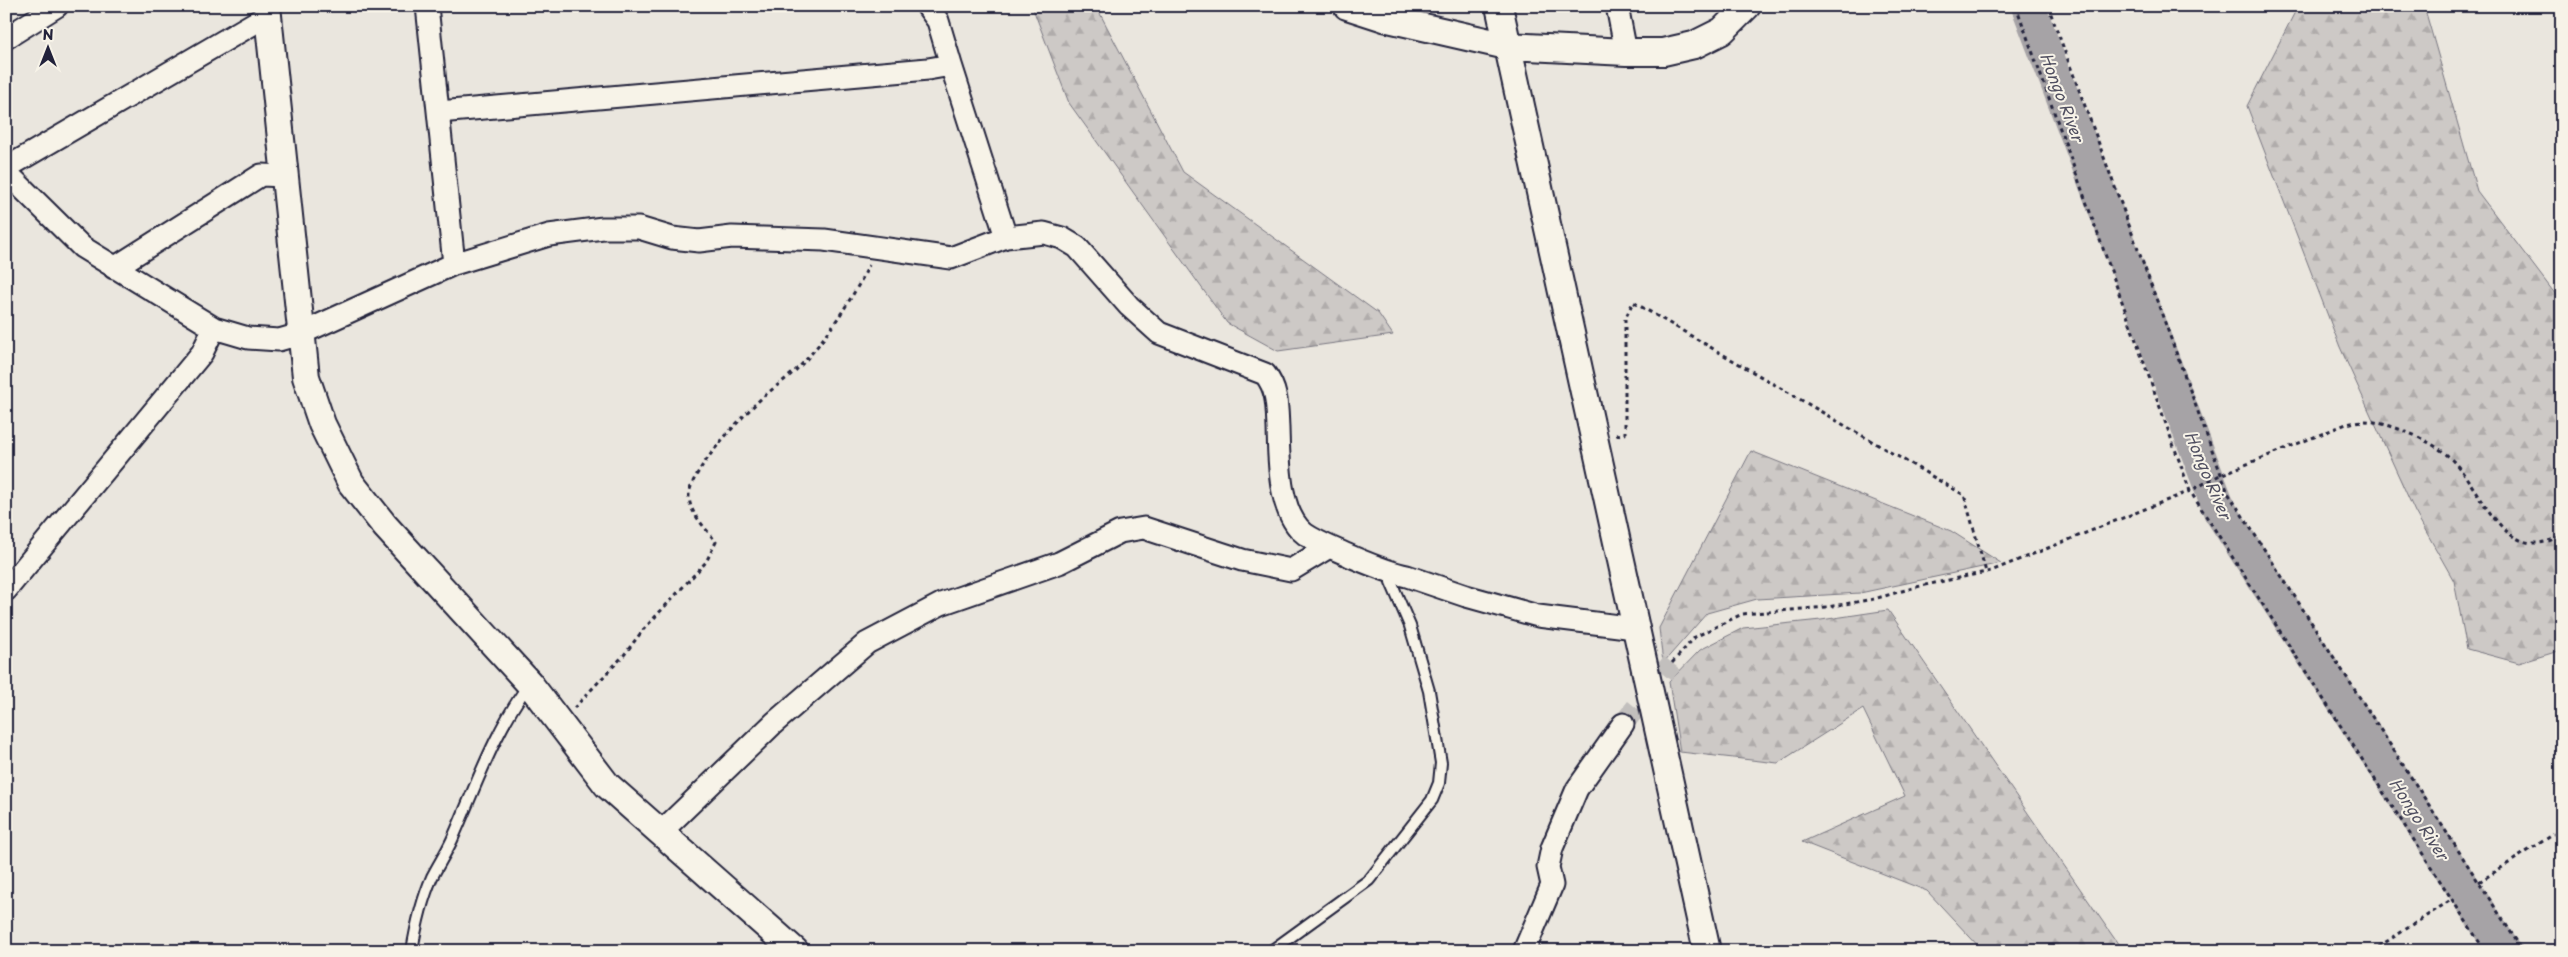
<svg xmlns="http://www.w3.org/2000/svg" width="2568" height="957" viewBox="0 0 2568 957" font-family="'Playpen Sans',sans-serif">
	<defs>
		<pattern id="forest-firs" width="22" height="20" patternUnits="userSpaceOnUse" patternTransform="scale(1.25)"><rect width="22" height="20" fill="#cdc9c6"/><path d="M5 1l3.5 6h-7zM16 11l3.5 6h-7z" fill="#b0acab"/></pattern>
	</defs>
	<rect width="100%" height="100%" fill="#eae6de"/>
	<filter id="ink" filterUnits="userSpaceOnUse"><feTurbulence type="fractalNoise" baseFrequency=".02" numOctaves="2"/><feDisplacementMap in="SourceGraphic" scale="10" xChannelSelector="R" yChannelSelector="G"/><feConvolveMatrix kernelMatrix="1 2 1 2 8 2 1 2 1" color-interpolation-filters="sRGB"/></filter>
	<g filter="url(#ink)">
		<path fill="url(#forest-firs)" stroke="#787680" d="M 1032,6 L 1096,6 L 1183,172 L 1378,313 L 1393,335 L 1278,351 L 1227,323 L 1069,103 Z
			M 2298,6 L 2424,6 L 2477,191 L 2562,303 L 2562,650 L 2519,663 L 2467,649 L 2454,581 L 2415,512 L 2340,347 L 2247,106 Z
			M 1751,451 L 1951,531 L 2001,563 L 1860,593 L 1757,599 L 1707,613 L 1663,663 L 1659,628 Z
			M 1888,610 L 2123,951 L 1983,951 L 1927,891 L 1802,842 L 1905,796 L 1863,709 L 1778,763 L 1680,752 L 1669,682 L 1700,650 L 1743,628 L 1821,620 Z"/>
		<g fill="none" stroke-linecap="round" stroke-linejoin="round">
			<path stroke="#a6a3a6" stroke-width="34" d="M 2028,6 L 2220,511 L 2504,951"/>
			<path stroke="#c2bfbd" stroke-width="21" stroke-dasharray="21 11" stroke-linecap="butt" d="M 1623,724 L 1672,663"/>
			<defs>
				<path id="service" d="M 412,951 C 416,926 422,900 432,877 C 438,865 446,853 452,840 C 476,786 494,732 529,684
					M 1271,951 L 1369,880 L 1432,800 L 1439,783 L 1441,763 L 1429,691 L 1410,626 L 1391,582 L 1391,573"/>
				<path id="minor" d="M 427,6 L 454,264
					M 927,6 L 938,21 L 951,65
					M 1617,6 L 1626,52
					M 6,38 L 57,6
					M 439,112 L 928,69 L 951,65 L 1006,237
					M 6,168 L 268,15
					M 6,172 L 82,247 L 214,328 L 248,338 L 279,340 L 300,334 L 454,264 L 549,235 L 603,228 L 639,228 L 672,238 L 699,241 L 732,237 L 824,240 L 951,258 L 1006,237 L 1044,233 L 1062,238 L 1077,247 L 1129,306 L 1159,333 L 1265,374 C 1278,390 1277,408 1278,428 C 1279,459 1278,513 1305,534 C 1318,543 1335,549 1350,556 C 1369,564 1387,572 1407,576 L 1466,596 L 1538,616 L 1635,628
					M 114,268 L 261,175 L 285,176
					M 6,590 L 202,353 L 214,328
					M 661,832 L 774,723 L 867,643 L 941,604 L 1059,563 L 1120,532 L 1144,528 L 1242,560 L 1291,570 L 1329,547
					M 1524,951 L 1552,885 L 1548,867 L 1552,848 L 1577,789 L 1623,724"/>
				<path id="tertiary" d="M 267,6 L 306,377 L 322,424 L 351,483 L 385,526 L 529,683 L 607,785 L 795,951
					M 1347,6 L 1384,18 L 1507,46 L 1626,52 L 1663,52 L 1694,45 L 1722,31 L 1747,6
					M 1499,6 L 1707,951"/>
			</defs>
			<use href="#service" stroke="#22223b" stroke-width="14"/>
			<use href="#minor" stroke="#22223b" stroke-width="25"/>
			<use href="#tertiary" stroke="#22223b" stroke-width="30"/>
			<path stroke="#22223b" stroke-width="3" stroke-dasharray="4 4" stroke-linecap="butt" d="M 2016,6 L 2190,491 L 2485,951
				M 2048,6 L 2228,493 L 2523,951
				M 1616,435 L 1625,434 L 1625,319 L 1633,302 L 1964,495 L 1986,572
				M 1672,663 L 1695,637 L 1742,614 L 1827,607 L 1874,599 L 1916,587 L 1991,571 L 2190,491 L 2220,475 L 2346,424 C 2352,423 2359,421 2365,421 C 2388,422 2431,440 2448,456 C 2483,487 2502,569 2562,535
				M 574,708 L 624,655 L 643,630 L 706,562 L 716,542 C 706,528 690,514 689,497 C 687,474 744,414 762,398 C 774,387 787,379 798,368 C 822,345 855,295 869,265
				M 2479,882 L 2562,829
				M 2372,951 L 2451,900"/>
			<use href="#service" stroke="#f7f3e8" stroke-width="10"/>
			<use href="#minor" stroke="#f7f3e8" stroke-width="21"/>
			<use href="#tertiary" stroke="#f7f3e8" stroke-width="26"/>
		</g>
	</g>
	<g text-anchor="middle" stroke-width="4" stroke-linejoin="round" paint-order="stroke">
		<g font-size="16" font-style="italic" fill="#504f60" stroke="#f7f3e8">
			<text transform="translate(2062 97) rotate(69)" y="6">Hongo River</text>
			<text transform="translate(2208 475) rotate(67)" y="6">Hongo River</text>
			<text transform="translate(2419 819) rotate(57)" y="6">Hongo River</text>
		</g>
	</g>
	<rect width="2568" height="957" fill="none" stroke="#f7f3e8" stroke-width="25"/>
	<rect x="12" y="12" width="2543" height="932" fill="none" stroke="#22223b" stroke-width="2" filter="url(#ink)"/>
	<g transform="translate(48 48)" stroke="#f7f3e8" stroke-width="4" paint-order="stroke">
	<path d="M0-4L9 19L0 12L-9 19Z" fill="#22223b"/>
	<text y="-8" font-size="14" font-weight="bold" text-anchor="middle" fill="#22223b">N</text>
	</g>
</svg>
